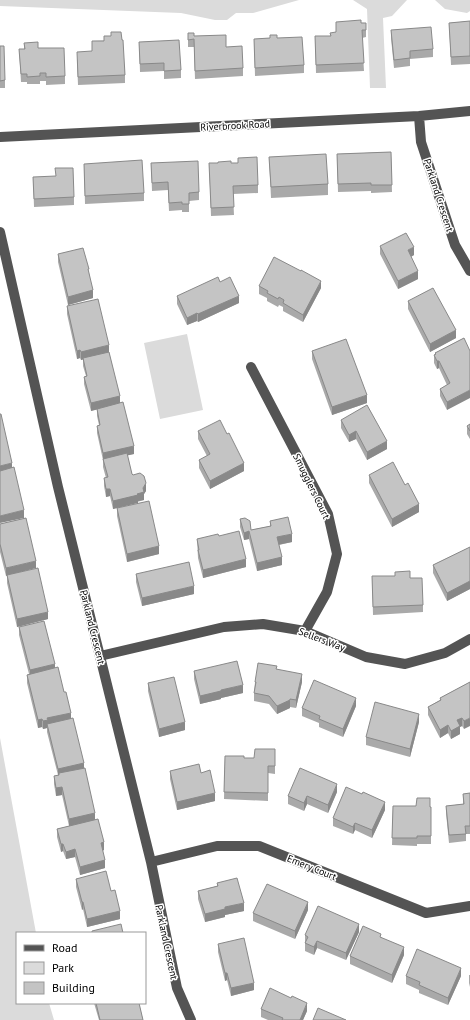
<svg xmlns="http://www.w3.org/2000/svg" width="470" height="1020" viewBox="0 0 470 1020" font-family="'PT Sans',sans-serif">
	<rect width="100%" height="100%" fill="#fff"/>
	<path fill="#dbdbdb" d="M 0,0 L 299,0 L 253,13 L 236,13 L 227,20 L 215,20 L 181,13 L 0,6 Z
		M 353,0 L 407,0 L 392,16 L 383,18 L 386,88 L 370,88 L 367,9 Z
		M 435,0 L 470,0 L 470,11 L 467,13 L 445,9 Z
		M 187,334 L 203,410 L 160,419 L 144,343 Z
		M 0,738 L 36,933 L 17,933 L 17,1003 L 49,1003 L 54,1020 L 0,1020 Z"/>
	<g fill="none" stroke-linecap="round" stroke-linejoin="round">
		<path stroke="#545454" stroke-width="10" d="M 419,116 L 421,142 L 455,245 L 470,271
			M 0,137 L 419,116 L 470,111
			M 0,232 L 58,487 L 151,862 L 177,988 L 191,1020
			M 251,367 L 328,514 L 337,554 L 327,592 L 305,631
			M 100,656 L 224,627 L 263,624 L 305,631 L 366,657 L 405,664 L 445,653 L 470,639
			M 151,862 L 217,846 L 259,846 L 426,913 L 470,906"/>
	</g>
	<path fill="#a9a9a9" d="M 470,21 L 470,64 L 451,65 L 449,23 Z
		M 336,22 L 366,23 L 366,37 L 362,38 L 364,71 L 316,73 L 315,36 L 330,36 L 336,32 Z
		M 391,30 L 433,49 L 433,57 L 410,59 L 410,66 L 394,68 L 391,38 Z
		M 188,33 L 194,36 L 226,47 L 243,68 L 243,76 L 195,79 L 194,47 L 188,47 Z
		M 277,38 L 304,65 L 304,73 L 255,76 L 254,39 Z
		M 122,40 L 125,75 L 125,83 L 78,85 L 77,60 L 92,51 L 92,41 Z
		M 139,42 L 181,70 L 181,78 L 164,79 L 164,71 L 140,72 Z
		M 24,43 L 38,48 L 65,76 L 65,84 L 46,85 L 46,81 L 40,81 L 40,84 L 27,84 L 27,82 L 21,82 L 19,49 L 24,49 Z
		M 0,46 L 5,80 L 5,88 L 0,88 Z
		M 391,152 L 392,192 L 371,193 L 371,191 L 338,192 L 337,154 Z
		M 269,157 L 328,184 L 328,195 L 271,198 Z
		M 151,163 L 199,192 L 199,200 L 189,201 L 189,212 L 182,212 L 182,210 L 169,211 L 168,190 L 152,191 Z
		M 209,163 L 231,163 L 258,185 L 258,193 L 233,194 L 234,215 L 211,216 Z
		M 84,164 L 144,193 L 144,201 L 85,204 Z
		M 33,177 L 74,197 L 74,205 L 34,207 Z
		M 380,246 L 414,255 L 411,257 L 418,279 L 398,289 L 380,254 Z
		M 58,254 L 89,273 L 93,298 L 68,305 L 58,262 Z
		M 220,282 L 239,303 L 198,322 L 197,321 L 187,325 L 177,304 L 177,296 Z
		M 259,286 L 321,288 L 303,322 L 283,311 L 283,307 L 279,305 L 278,307 L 267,301 L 267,298 L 259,294 Z
		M 408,301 L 456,338 L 430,352 L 408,309 Z
		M 67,306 L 109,352 L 120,403 L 134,454 L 127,455 L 132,474 L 146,491 L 144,494 L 144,500 L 113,509 L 110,496 L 106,497 L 104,486 L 104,478 L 106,478 L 103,467 L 103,460 L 97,433 L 97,426 L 99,425 L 97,416 L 97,409 L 91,411 L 84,384 L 84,377 L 86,376 L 83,366 L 83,359 L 81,360 L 80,358 L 77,359 L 67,314 Z
		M 464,338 L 447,410 L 440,396 L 440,389 L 447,385 L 439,368 L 437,369 L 434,363 L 434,355 L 435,354 L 435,353 Z
		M 312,351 L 367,403 L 332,415 L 312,359 Z
		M 341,420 L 387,449 L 367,460 L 356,439 L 349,442 L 341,428 Z
		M 470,424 L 470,439 L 467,434 L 467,426 Z
		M 198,431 L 244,471 L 210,489 L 199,468 L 199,460 L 207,456 L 198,439 Z
		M 369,475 L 419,512 L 392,527 L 369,483 Z
		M 117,508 L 159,554 L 127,562 L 117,516 Z
		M 26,518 L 6,576 L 0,552 L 0,524 Z
		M 240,519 L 251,530 L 270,526 L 270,521 L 292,542 L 279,545 L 282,565 L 257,571 L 249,539 L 244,540 L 240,527 Z
		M 219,536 L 246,567 L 203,578 L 198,558 L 197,539 Z
		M 470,547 L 470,589 L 447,601 L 433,573 L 433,565 Z
		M 136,574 L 194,594 L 142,606 L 136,582 Z
		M 7,575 L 48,619 L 17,627 L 7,583 Z
		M 372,576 L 410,578 L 423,605 L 423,612 L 373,615 Z
		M 19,627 L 55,668 L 64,692 L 84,768 L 95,819 L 104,850 L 102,851 L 105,868 L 80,875 L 75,857 L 66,859 L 63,851 L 61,852 L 57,837 L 57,829 L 69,826 L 62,795 L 56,796 L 54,784 L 54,776 L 58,775 L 47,732 L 47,728 L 43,729 L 42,727 L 38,728 L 27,683 L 27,675 L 29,674 L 19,635 Z
		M 277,669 L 302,682 L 296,708 L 290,707 L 290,708 L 277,714 L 269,704 L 254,701 L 254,693 L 255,682 Z
		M 194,671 L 243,693 L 221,698 L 221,699 L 200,704 L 194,679 Z
		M 470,682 L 464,729 L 462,726 L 460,727 L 460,734 L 451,739 L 448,733 L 440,738 L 428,715 L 428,707 L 440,700 L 440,698 Z
		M 148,683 L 185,730 L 159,737 L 148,691 Z
		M 356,706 L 343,737 L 319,727 L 319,723 L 302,716 L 302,708 Z
		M 419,722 L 410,757 L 366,745 L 366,737 Z
		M 275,749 L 275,774 L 268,773 L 268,801 L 224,799 L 225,756 L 244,758 L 254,758 Z
		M 170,771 L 201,773 L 215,801 L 177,810 L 170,779 Z
		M 337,792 L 328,813 L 307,804 L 304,811 L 288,804 L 288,796 Z
		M 470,793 L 470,834 L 466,834 L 466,841 L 449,843 L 446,813 L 446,806 L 463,804 L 463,794 Z
		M 393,806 L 431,807 L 431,844 L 417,844 L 417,846 L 392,845 Z
		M 385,810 L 372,838 L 355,830 L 353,834 L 333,826 L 333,818 Z
		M 76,879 L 111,891 L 120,919 L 87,927 L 83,909 L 82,910 L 76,887 Z
		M 217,883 L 244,911 L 225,915 L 225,917 L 205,922 L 198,899 L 198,891 L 217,886 Z
		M 308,910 L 295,939 L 253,921 L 253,913 Z
		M 359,932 L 346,960 L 317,948 L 314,955 L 305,951 L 305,935 Z
		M 381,937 L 404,955 L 392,983 L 350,964 L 350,956 Z
		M 218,944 L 254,990 L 231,996 L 227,980 L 225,981 L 218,952 Z
		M 469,975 L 470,975 L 470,987 L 469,983 Z
		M 406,976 L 461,976 L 448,1005 L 419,993 L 419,990 L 406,984 Z
		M 291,998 L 307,1011 L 303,1020 L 268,1020 L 261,1017 L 261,1009 Z
		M 94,1003 L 139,1003 L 143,1020 L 99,1020 Z"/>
	<path fill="#898989" d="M 414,247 L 414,255 L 408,258 L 408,250 Z
		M 418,271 L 418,279 L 398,289 L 398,281 Z
		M 321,281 L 321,288 L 303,322 L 303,315 Z
		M 93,290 L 93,298 L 68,305 L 68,297 Z
		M 239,296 L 239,303 L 198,322 L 198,314 Z
		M 197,313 L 197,321 L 187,325 L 187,318 Z
		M 456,330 L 456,338 L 430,352 L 430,344 Z
		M 109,345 L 109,353 L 81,360 L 81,352 Z
		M 80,350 L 80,358 L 77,359 L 77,351 Z
		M 437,361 L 439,361 L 439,368 L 437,369 Z
		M 470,390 L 470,398 L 447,410 L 447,402 Z
		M 367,395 L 367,403 L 332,415 L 332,407 Z
		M 120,396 L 120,404 L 91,411 L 91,403 Z
		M 356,431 L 356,439 L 349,442 L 349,435 Z
		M 387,441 L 387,449 L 367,460 L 367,452 Z
		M 134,446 L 134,454 L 103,461 L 103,453 Z
		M 12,463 L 12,470 L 0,473 L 0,466 Z
		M 244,463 L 244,471 L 210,489 L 210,481 Z
		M 146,483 L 146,491 L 144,494 L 144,500 L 138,501 L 138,503 L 113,509 L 113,501 L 137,494 L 143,488 Z
		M 106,489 L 110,489 L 110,496 L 106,497 Z
		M 419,504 L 419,512 L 392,527 L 392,519 Z
		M 24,510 L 24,518 L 0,523 L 0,516 Z
		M 249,531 L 249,539 L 244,540 L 244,533 Z
		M 292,534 L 292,542 L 277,545 L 277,537 Z
		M 159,546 L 159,554 L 127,562 L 127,554 Z
		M 282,557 L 282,565 L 257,571 L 257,563 Z
		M 246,559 L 246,567 L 203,578 L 203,570 Z
		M 36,561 L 36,568 L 6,576 L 6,568 Z
		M 470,581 L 470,589 L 447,601 L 447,593 Z
		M 194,586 L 194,594 L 142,606 L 142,598 Z
		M 48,612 L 48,619 L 17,627 L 17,619 Z
		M 55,664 L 55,672 L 30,678 L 30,670 Z
		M 302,674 L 302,682 L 296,708 L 296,700 Z
		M 243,685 L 243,693 L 221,698 L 221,699 L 200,704 L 200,696 L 221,690 Z
		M 356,698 L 356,706 L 343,737 L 343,729 Z
		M 290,699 L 290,708 L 277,714 L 277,706 Z
		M 71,713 L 71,720 L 47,724 L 47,728 L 43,729 L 43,721 L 47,718 Z
		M 419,714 L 419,722 L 410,757 L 410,749 Z
		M 462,718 L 462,726 L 460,727 L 460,734 L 451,739 L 451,731 L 457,720 Z
		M 470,718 L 470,726 L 464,729 L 464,721 Z
		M 42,719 L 42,727 L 38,728 L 38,720 Z
		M 185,722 L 185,730 L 159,737 L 159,729 Z
		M 448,725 L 448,733 L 440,738 L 440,730 Z
		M 84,763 L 84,771 L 58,777 L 58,769 Z
		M 337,784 L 337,792 L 328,813 L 328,805 Z
		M 62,787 L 62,795 L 56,796 L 56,788 Z
		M 215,793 L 215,801 L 177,810 L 177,802 Z
		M 307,796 L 307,804 L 304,811 L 304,803 Z
		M 385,802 L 385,810 L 372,838 L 372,830 Z
		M 95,813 L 95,821 L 69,827 L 69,819 Z
		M 355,823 L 355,830 L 353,834 L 353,827 Z
		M 104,842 L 104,850 L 101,851 L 101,843 Z
		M 61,844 L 63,844 L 63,851 L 61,852 Z
		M 75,849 L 75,857 L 66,859 L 66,852 Z
		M 105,860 L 105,868 L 80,875 L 80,867 Z
		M 82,902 L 83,902 L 83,909 L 82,910 Z
		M 308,902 L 308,910 L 295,939 L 295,931 Z
		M 244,903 L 244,911 L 225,915 L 225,917 L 205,922 L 205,914 L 225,907 Z
		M 120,911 L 120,919 L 87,927 L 87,919 Z
		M 359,924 L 359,932 L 346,960 L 346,953 Z
		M 317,941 L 317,948 L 314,955 L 314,947 Z
		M 404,947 L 404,955 L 392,983 L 392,975 Z
		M 461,968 L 461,976 L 448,1005 L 448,998 Z
		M 225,973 L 227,973 L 227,980 L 225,981 Z
		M 254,983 L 254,990 L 231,996 L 231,988 Z
		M 307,1003 L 307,1011 L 303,1020 L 300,1020 Z"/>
	<path fill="#c4c4c4" stroke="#898989" d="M 361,20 L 361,23 L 366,23 L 366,30 L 362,30 L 364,63 L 316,65 L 315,36 L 331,36 L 330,33 L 336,32 L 336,22 Z
		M 470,21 L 470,56 L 451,57 L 449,23 Z
		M 431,27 L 433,49 L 410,51 L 410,58 L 394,60 L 391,30 Z
		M 111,32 L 121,32 L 122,40 L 123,40 L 125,75 L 78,77 L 77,52 L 92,51 L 92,41 L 104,41 L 104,36 L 111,36 Z
		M 188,33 L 194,33 L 194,36 L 226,35 L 226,47 L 242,46 L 243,68 L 195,71 L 194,39 L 188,40 Z
		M 270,35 L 277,35 L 277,38 L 302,37 L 304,65 L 255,68 L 254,39 L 270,38 Z
		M 179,40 L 181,70 L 164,71 L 164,63 L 140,64 L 139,42 Z
		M 38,42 L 38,48 L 64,48 L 65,76 L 46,77 L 46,73 L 40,73 L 40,76 L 27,77 L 27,74 L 21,74 L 19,49 L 25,49 L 24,43 Z
		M 0,46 L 4,46 L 5,80 L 0,81 Z
		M 391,152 L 392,185 L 371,185 L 371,183 L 338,184 L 337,154 Z
		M 326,154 L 328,184 L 271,187 L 269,157 Z
		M 257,157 L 258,185 L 233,186 L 234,207 L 211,208 L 209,163 L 218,163 L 218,162 L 231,161 L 231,163 L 238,163 L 238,158 Z
		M 142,160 L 144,193 L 85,196 L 84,164 Z
		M 198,161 L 199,192 L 189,193 L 189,204 L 182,204 L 182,202 L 169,203 L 168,182 L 152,183 L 151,163 Z
		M 55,168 L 73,168 L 74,197 L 34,199 L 33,177 L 56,176 Z
		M 406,233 L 414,247 L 408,250 L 418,271 L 398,281 L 380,246 Z
		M 83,248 L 89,269 L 88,269 L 93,290 L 68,297 L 58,254 Z
		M 274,257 L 301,271 L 301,270 L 321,281 L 303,315 L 283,303 L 284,300 L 279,297 L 278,299 L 267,293 L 268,291 L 259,286 Z
		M 218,277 L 220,282 L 230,277 L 239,296 L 198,314 L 197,313 L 187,318 L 177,296 Z
		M 433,288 L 456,330 L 430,344 L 408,301 Z
		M 98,299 L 109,345 L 81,352 L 80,350 L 77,351 L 67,306 Z
		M 464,338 L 470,351 L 470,390 L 447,402 L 440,389 L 450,383 L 439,361 L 437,361 L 434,355 L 436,354 L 435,353 Z
		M 346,339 L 367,395 L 332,407 L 312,351 Z
		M 109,352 L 120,396 L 91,403 L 84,377 L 87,376 L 83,358 Z
		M 123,402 L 134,446 L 103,453 L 97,426 L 100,425 L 97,409 Z
		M 367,405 L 387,441 L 367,452 L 356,431 L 349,435 L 341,420 Z
		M 0,414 L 1,414 L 12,463 L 0,466 Z
		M 220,420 L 227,434 L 229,433 L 244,463 L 210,481 L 199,460 L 210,454 L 198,431 Z
		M 470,424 L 470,431 L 467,426 Z
		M 127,453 L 132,474 L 133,475 L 140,473 L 144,476 L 146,483 L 143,488 L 144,492 L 137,494 L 138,495 L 113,501 L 110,489 L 106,489 L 104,478 L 108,477 L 103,459 Z
		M 393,462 L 405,485 L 408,483 L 419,504 L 392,519 L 369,475 Z
		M 14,467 L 24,510 L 0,516 L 0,471 Z
		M 149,501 L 159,546 L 127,554 L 117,508 Z
		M 288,517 L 292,534 L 277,537 L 282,557 L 257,563 L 249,531 L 244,533 L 240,519 L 245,518 L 250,521 L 251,530 L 271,526 L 270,521 Z
		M 26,518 L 36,561 L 6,568 L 0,544 L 0,524 Z
		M 239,531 L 246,559 L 203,570 L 198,550 L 199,550 L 197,539 L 218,534 L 219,536 Z
		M 470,547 L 470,581 L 447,593 L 433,565 Z
		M 189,562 L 194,586 L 142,598 L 136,574 Z
		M 38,568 L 48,612 L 17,619 L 7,575 Z
		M 410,571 L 410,578 L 422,578 L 423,605 L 373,607 L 372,576 L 395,576 L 395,572 Z
		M 44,621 L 55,664 L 30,670 L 19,627 Z
		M 237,661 L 243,685 L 221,690 L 221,691 L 200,696 L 194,671 Z
		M 258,663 L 277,666 L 276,669 L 302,674 L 296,700 L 290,699 L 290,700 L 277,706 L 269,696 L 254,693 L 256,682 L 255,682 Z
		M 58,667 L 64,692 L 66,692 L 71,713 L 47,718 L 48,720 L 43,721 L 42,719 L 38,720 L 27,675 Z
		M 174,677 L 185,722 L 159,729 L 148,683 Z
		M 314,680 L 356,698 L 343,729 L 319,719 L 320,716 L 302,708 Z
		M 470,682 L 470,718 L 464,721 L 462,718 L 457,720 L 460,726 L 451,731 L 448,725 L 440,730 L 428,707 L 441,700 L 440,698 Z
		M 375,702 L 419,714 L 410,749 L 366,737 Z
		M 73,718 L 84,763 L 58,769 L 47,724 Z
		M 255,749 L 275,749 L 275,766 L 268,766 L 268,793 L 224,792 L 225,756 L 244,756 L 244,758 L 254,758 Z
		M 199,764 L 201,773 L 210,770 L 215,793 L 177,802 L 170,771 Z
		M 85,768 L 95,813 L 69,819 L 62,787 L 56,788 L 54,776 L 59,775 L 59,773 Z
		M 300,768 L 337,784 L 328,805 L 307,796 L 304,803 L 288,796 Z
		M 346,787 L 362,794 L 363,792 L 385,802 L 372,830 L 355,823 L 353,827 L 333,818 Z
		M 470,793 L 470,826 L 465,826 L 466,834 L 449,835 L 446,806 L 464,804 L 463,794 Z
		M 417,798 L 430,798 L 430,807 L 431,807 L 431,836 L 417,836 L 417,838 L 392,838 L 393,806 L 416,806 Z
		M 98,819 L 104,842 L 101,843 L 105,860 L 80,867 L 75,849 L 66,852 L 63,844 L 61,844 L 57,829 Z
		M 106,871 L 111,891 L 115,890 L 120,911 L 87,919 L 83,902 L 82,902 L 76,879 Z
		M 237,878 L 244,903 L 225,907 L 225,909 L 205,914 L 198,891 L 218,886 L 217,883 Z
		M 267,884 L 308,902 L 295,931 L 253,913 Z
		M 318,906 L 359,924 L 346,953 L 317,941 L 314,947 L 305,943 L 308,937 L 305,935 Z
		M 121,924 L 123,933 L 92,933 L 92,931 Z
		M 363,926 L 381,934 L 380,937 L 404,947 L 392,975 L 350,956 Z
		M 244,938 L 254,983 L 231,988 L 227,973 L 225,973 L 218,944 Z
		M 417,949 L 461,968 L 448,998 L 419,985 L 420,982 L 406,976 Z
		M 270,988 L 291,998 L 292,996 L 307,1003 L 300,1020 L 282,1020 L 283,1018 L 261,1009 Z
		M 96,1003 L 139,1003 L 143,1020 L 100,1020 Z
		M 318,1008 L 346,1020 L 313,1020 Z"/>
	<g text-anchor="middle" stroke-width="3" stroke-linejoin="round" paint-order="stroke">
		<g font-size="10" fill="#000" stroke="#fff">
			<text transform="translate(235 125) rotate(-3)" y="4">Riverbrook Road</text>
			<text transform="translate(439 195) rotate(72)" y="4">Parkland Crescent</text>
			<text transform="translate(312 486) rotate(64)" y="4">Smugglers Court</text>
			<text transform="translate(93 627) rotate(76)" y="4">Parkland Crescent</text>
			<text transform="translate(322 639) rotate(21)" y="4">Sellers Way</text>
			<text transform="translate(312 867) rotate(22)" y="4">Emery Court</text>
			<text transform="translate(167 942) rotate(78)" y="4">Parkland Crescent</text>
		</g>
	</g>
	<rect x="16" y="932" width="130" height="72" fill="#ffffff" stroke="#999999"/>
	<rect x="24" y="945" width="20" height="6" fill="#545454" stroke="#999999"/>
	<text x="52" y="952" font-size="12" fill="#000000">Road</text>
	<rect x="24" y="962" width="20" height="12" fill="#dbdbdb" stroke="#999999"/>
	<text x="52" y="972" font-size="12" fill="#000000">Park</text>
	<rect x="24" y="982" width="20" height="12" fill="#c4c4c4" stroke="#999999"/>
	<text x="52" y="992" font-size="12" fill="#000000">Building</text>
</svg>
